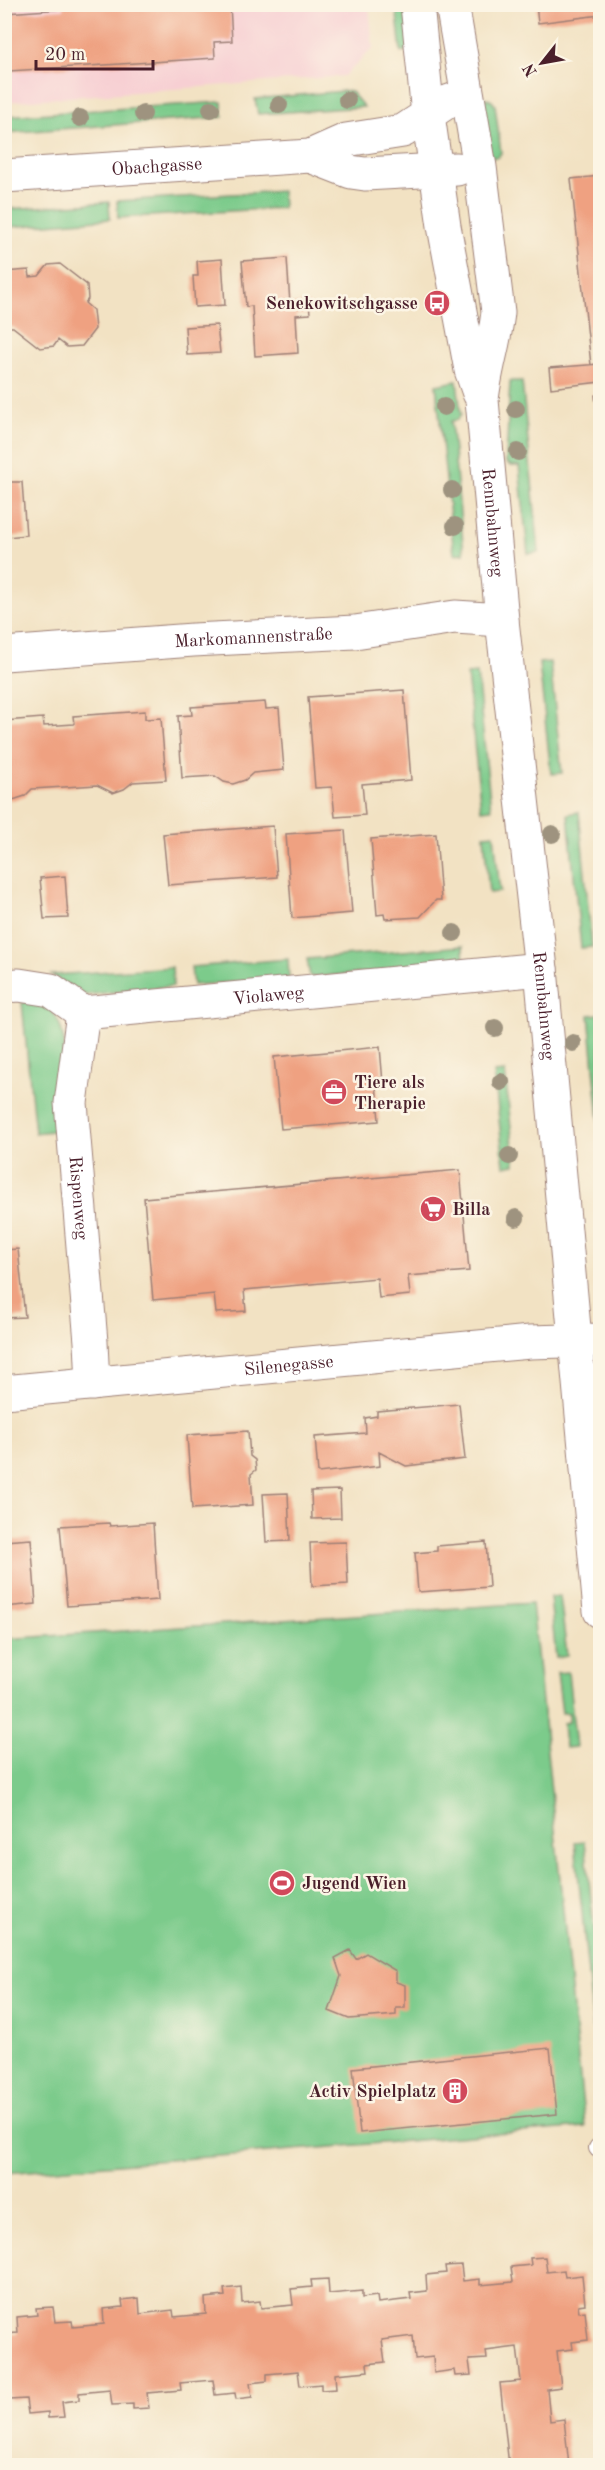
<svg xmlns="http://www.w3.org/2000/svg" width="605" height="2470" viewBox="0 0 605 2470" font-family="'Old Standard TT',serif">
	<rect width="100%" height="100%" fill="#fcf5e5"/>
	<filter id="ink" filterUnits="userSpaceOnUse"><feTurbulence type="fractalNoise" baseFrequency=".0167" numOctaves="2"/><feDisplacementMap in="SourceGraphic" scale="12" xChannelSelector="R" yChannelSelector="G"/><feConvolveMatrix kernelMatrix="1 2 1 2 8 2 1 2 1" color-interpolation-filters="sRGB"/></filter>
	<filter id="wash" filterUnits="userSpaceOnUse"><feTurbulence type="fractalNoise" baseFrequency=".008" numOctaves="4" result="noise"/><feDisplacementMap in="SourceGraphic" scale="24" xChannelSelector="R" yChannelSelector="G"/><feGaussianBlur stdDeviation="1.35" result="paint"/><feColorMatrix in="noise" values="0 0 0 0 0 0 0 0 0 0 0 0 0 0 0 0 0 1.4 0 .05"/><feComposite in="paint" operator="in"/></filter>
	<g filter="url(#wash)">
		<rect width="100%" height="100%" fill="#f2e2c3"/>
		<path fill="#f7cfd3" d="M 5,5 L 369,5 L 373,48 L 344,76 L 5,102 Z"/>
		<path fill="#7ccb8b" stroke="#63755b" stroke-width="1.5" d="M 396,5 L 407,5 L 411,50 L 401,52 Z
			M 344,91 L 351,92 L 364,107 L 258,114 L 255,99 Z
			M 486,98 L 492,101 L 495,105 L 501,153 L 498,157 L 489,158 L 479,100 Z
			M 222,102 L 223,117 L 5,133 L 5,116 Z
			M 282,191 L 283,208 L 118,218 L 117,201 Z
			M 109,202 L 110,219 L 10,227 L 9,209 Z
			M 457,381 L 461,415 L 457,420 L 451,421 L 464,553 L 454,554 L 436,385 Z
			M 510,381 L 522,381 L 539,552 L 528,554 L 519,466 L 511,466 L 506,462 Z
			M 550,662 L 562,773 L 551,774 L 539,663 Z
			M 477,673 L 491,809 L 481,810 L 467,674 Z
			M 579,812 L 592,947 L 581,948 L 568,814 Z
			M 494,834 L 500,892 L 489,893 L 484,835 Z
			M 463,946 L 464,966 L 310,977 L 307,959 Z
			M 288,959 L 289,979 L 193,985 L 191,967 Z
			M 172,967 L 173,986 L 84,995 L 51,975 Z
			M 29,1001 C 80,1004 63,1090 61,1124 L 52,1131 L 35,1133 L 22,1003 Z
			M 599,1014 L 600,1024 L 600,1131 L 589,1015 Z
			M 505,1072 L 515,1164 L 504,1166 L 494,1073 Z
			M 560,1596 L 567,1656 L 556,1658 L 550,1597 Z
			M 532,1603 L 585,2127 L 5,2173 L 5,1639 Z
			M 568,1672 L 576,1747 L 565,1748 L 563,1723 L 569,1722 L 569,1713 L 562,1713 L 557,1673 Z
			M 585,1841 L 600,1987 L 600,2096 L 575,1842 Z"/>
		<g id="blocks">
			<path fill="#efa181" d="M 64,4 L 230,4 L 232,41 L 214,42 L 215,58 L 9,71 L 5,13 L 64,9 Z
				M 536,4 L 600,4 L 600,15 L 538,23 Z
				M 600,176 L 600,363 L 591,365 L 571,179 Z
				M 287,258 L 290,304 L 309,303 L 310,314 L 296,315 L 298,353 L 255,356 L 252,306 L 246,307 L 242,261 Z
				M 222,259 L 225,305 L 195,307 L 193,276 L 198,276 L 197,261 Z
				M 60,264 L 87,285 L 88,299 L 85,303 L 93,310 L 95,329 L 82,346 L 67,347 L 58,340 L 54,346 L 40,348 L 13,327 L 4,327 L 4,272 L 29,270 L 30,277 L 39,276 L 48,265 Z
				M 217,325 L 220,353 L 187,355 L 185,327 Z
				M 600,364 L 600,382 L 551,388 L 549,368 Z
				M 600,394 L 600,434 L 599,435 L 595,395 Z
				M 4,482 L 22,482 L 26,535 L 7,537 Z
				M 404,690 L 411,780 L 362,784 L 365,815 L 335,817 L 332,787 L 315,788 L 308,697 Z
				M 265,702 L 266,709 L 279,708 L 284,770 L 253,773 L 245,780 L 233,784 L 224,782 L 215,776 L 182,778 L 178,716 L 192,715 L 191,707 Z
				M 145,711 L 145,719 L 161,718 L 166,780 L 133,782 L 124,789 L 113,793 L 97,785 L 32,789 L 25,796 L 13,800 L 4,798 L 4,721 L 43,718 L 44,726 L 74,724 L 73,716 Z
				M 273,826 L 277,877 L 168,885 L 163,834 Z
				M 345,830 L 352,913 L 292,918 L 286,834 Z
				M 436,834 L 441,900 L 436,900 L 420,917 L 385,919 L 384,914 L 377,915 L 371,839 Z
				M 65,876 L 68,918 L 44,919 L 40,878 Z
				M 380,1047 L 383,1083 L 376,1083 L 379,1121 L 281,1129 L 274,1057 Z
				M 460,1170 L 469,1271 L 408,1276 L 410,1295 L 379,1298 L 377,1278 L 244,1290 L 246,1311 L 216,1313 L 214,1294 L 153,1300 L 144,1198 Z
				M 18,1249 L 25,1317 L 4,1318 L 4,1250 Z
				M 459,1404 L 465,1459 L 406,1466 L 379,1452 L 380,1466 L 318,1473 L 315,1437 L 366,1433 L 365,1418 L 377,1416 L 377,1411 Z
				M 248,1431 L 250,1456 L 255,1460 L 256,1470 L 251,1474 L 253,1505 L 192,1509 L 187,1435 Z
				M 340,1490 L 341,1518 L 312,1519 L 311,1491 Z
				M 288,1493 L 290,1541 L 266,1542 L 263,1494 Z
				M 109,1523 L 110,1526 L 153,1523 L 158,1600 L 67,1606 L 60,1526 Z
				M 31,1539 L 36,1604 L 4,1607 L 4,1541 Z
				M 346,1542 L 348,1584 L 312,1586 L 310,1543 Z
				M 486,1542 L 489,1587 L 418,1592 L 415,1553 L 437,1551 L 437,1546 Z
				M 350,1950 L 356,1959 L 366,1953 L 396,1971 L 396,1982 L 405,1985 L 405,2008 L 396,2008 L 396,2015 L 349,2019 L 329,2011 L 341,1976 L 335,1958 Z
				M 550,2048 L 557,2114 L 360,2133 L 353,2068 Z
				M 545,2257 L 547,2272 L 564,2270 L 565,2277 L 582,2275 L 585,2304 L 578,2305 L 579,2312 L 585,2311 L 588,2340 L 572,2342 L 573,2349 L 557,2351 L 561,2387 L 547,2389 L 550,2421 L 564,2419 L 569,2466 L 509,2466 L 500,2383 L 521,2381 L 517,2347 L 486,2351 L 487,2359 L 469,2360 L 471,2375 L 455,2376 L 454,2370 L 434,2373 L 433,2357 L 415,2359 L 413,2336 L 382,2340 L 385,2362 L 367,2364 L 368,2371 L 335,2374 L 336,2389 L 321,2390 L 321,2384 L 300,2386 L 298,2371 L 267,2374 L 267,2381 L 250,2383 L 252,2397 L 236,2399 L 235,2393 L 215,2395 L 213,2380 L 180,2383 L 181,2390 L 147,2393 L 149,2408 L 133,2409 L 133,2404 L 112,2405 L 110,2390 L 79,2393 L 79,2400 L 62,2402 L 64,2417 L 48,2418 L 48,2412 L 28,2414 L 26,2399 L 9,2400 L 4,2378 L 4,2334 L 18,2333 L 17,2317 L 37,2315 L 36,2308 L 53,2307 L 55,2322 L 72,2321 L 73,2327 L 104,2324 L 103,2309 L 123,2307 L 122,2300 L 139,2298 L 140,2314 L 173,2310 L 174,2317 L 206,2314 L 205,2298 L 225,2296 L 224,2289 L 241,2287 L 242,2303 L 260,2301 L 261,2308 L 293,2305 L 291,2289 L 312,2287 L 311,2280 L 328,2279 L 329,2294 L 362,2291 L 362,2298 L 377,2296 L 378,2303 L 411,2299 L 410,2293 L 427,2291 L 426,2275 L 446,2273 L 445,2266 L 461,2265 L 463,2281 L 480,2279 L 480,2285 L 513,2282 L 511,2267 L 531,2265 L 530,2258 Z"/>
		</g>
	</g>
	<g filter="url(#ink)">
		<use href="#blocks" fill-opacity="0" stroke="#9e8077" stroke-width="1.5"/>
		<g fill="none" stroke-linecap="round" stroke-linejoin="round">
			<defs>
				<path id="lane" d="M 598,2148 L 600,2147"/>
				<g id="street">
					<path d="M 417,4 L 428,115 L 444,226 L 471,370 L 479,393"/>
					<path id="s1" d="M 452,4 L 480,167 L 498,312 C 495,342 485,370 482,400 L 502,620 L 541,969 L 600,1611"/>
					<path d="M 310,156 L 351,172 L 365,174 L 457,169"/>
					<path id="s2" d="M 4,176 L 310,156 L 346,140 L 403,131 L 447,102 L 467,95"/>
					<path id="s3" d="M 4,654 L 193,640 L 355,632 L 455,617 L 502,620"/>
					<path id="s4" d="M 4,986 L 19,985 L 51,990 L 83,1013 L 541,969"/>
					<path id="s5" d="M 83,1013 L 71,1103 L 91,1342 L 93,1384"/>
					<path id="s6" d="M 4,1392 L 530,1342 L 600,1340"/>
				</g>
			</defs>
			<use href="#lane" stroke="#9e8077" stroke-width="20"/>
			<use href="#street" stroke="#9e8077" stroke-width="35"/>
			<use href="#lane" stroke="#fff" stroke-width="18"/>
			<use href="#street" stroke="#fff" stroke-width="33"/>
		</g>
		<g fill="#9e937f">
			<circle cx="347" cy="100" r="9"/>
			<circle cx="279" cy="105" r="9"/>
			<circle cx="211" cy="109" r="9"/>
			<circle cx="143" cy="114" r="9"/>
			<circle cx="80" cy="118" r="9"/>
			<circle cx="444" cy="407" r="9"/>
			<circle cx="516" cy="409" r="9"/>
			<circle cx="518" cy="452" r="9"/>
			<circle cx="452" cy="490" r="9"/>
			<circle cx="455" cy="526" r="9"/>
			<circle cx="552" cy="834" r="9"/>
			<circle cx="454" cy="933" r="9"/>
			<circle cx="495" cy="1028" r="9"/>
			<circle cx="573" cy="1043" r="9"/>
			<circle cx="501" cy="1082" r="9"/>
			<circle cx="509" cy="1156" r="9"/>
			<circle cx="516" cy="1218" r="9"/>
		</g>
	</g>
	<defs>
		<symbol id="bus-disc" viewBox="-11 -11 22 22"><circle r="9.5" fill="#d1495b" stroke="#fcf5e5"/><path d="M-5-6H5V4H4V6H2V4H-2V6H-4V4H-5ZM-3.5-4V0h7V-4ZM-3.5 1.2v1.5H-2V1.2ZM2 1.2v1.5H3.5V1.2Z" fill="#fff"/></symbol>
		<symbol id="office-disc" viewBox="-11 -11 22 22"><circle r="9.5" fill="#d1495b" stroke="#fcf5e5"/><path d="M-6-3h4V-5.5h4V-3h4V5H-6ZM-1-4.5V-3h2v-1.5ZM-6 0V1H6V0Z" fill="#fff"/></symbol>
		<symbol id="supermarket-disc" viewBox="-11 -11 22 22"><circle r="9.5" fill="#d1495b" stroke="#fcf5e5"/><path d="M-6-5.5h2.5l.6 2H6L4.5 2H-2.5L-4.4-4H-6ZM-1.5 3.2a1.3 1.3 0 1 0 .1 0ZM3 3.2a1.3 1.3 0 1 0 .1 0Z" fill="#fff"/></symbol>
		<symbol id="stadium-disc" viewBox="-11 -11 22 22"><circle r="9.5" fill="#d1495b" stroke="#fcf5e5"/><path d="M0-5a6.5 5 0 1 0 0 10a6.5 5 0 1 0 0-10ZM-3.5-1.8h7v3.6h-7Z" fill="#fff"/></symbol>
		<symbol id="building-disc" viewBox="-11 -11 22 22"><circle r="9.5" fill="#d1495b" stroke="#fcf5e5"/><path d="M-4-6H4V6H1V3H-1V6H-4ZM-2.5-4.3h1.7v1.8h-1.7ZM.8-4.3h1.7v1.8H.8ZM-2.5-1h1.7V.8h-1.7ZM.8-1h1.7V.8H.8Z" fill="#fff"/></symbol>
	</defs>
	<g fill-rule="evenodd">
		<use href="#bus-disc" x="422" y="288" width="30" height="30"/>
		<use href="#office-disc" x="319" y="1077" width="30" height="30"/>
		<use href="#supermarket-disc" x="418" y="1194" width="30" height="30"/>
		<use href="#stadium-disc" x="267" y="1868" width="30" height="30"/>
		<use href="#building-disc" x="440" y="2076" width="30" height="30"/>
	</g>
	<g text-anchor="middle" stroke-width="5" stroke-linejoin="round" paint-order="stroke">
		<g font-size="18" fill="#4a1f2b" stroke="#fcf5e5">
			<text dy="6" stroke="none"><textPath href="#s2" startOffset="153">Obachgasse</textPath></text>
			<text dy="6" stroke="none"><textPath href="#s1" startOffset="524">Rennbahnweg</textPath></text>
			<text dy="6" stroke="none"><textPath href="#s3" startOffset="250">Markomannenstraße</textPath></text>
			<text dy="6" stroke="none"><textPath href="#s4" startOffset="273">Violaweg</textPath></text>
			<text dy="6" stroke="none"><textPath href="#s1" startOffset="1010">Rennbahnweg</textPath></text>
			<text dy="6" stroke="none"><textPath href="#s5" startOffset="186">Rispenweg</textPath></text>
			<text dy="6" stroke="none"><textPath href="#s6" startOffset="286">Silenegasse</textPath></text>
		</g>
		<g font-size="18" font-weight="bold" fill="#4a1f2b" stroke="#fcf5e5" text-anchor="start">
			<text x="418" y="309" text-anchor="end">Senekowitschgasse</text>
			<text x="354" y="1088">Tiere als<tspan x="354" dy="21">Therapie</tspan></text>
			<text x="452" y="1215">Billa</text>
			<text x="302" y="1889">Jugend Wien</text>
			<text x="436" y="2097" text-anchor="end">Activ Spielplatz</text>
		</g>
	</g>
	<rect width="605" height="2470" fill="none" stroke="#fcf5e5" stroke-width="24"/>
	<g transform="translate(542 63) rotate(239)" stroke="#fcf5e5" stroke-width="4.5" paint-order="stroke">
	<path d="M0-4.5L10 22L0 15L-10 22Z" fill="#4a1f2b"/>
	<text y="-9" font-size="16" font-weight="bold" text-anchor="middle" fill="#4a1f2b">N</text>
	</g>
	<path d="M36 60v9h117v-9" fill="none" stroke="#4a1f2b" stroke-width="3"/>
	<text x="45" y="60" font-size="18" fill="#4a1f2b" stroke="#fcf5e5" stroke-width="4.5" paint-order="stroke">20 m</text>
</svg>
